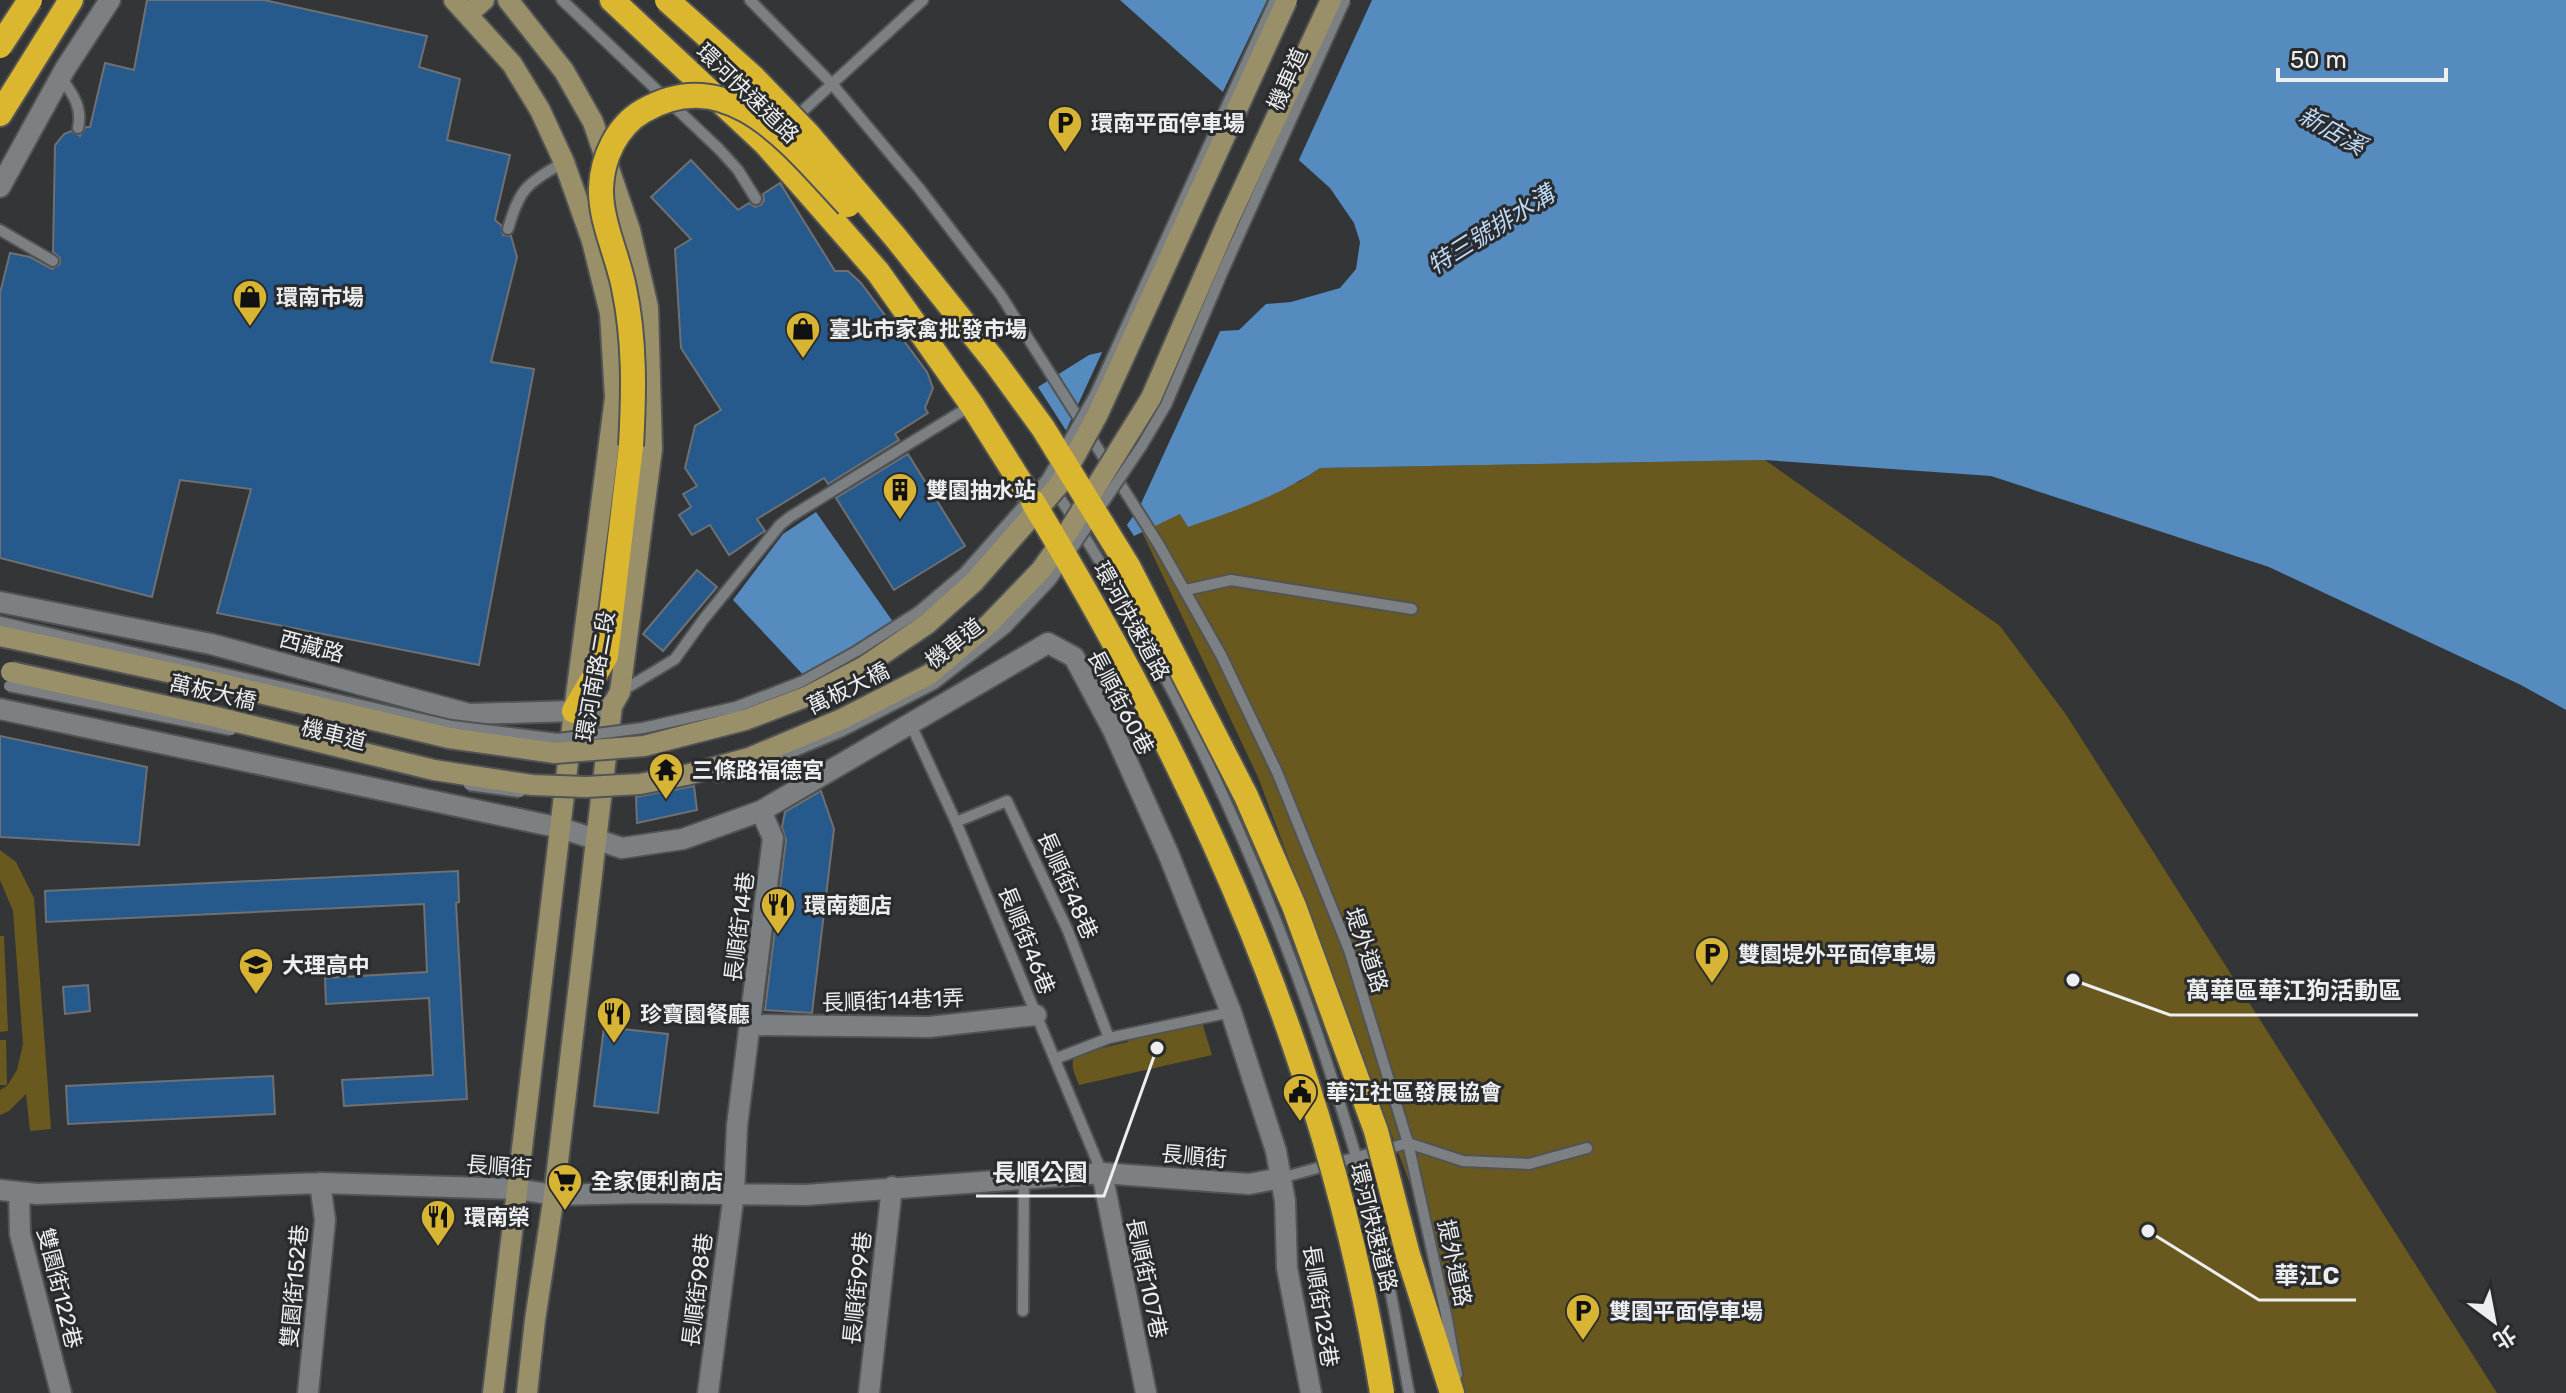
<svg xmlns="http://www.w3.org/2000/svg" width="2566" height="1393" viewBox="0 0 2566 1393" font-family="Rubik,'Noto Sans TC',sans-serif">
	<rect width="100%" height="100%" fill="#333537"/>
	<path fill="#6a591e" d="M 1765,460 L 2000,626 L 2067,716 L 2497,1393 L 1452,1393 L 1431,1240 L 1258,777 L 1142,532 L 1180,513 L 1299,482 L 1320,468 Z
		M 0,850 L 16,862 L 34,898 L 51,1129 L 30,1131 L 26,1094 L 9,1111 L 0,1115 L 0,1090 L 7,1086 L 17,1070 L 23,1044 L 13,911 L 0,880 Z
		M 0,936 L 4,936 L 8,1031 L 0,1032 Z
		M 1201,1019 L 1212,1055 L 1079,1085 C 1075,1074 1068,1063 1077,1054 L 1128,1042 L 1127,1036 Z
		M 0,1040 L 6,1040 L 7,1085 L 0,1085 Z"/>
	<path fill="#568bc0" d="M 1120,0 L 2566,0 L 2566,710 L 2521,685 L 2269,567 L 1991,476 L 1765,460 L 1320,468 C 1279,496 1234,511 1188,527 L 1180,514 L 1134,536 L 1038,387 L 1089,355 L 1186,333 L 1239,330 L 1266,304 L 1291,302 L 1340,288 L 1356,269 L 1360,242 L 1354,223 L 1330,188 Z
		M 816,512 L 898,629 L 808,680 L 733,600 L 783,534 Z"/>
	<path fill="#333537" d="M 1267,0 L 1372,0 L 1297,164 L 1221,96 Z
		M 1222,327 L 1139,508 L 1124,529 L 1064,435 L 1104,348 L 1186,329 Z"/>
	<path fill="#265a8c" stroke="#6e7073" stroke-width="2" d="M 147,0 L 264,0 L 427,36 L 419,67 L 460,79 L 447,140 L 510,155 L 495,220 L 501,225 L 503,235 L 511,236 L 517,257 L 491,362 L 534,369 L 479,665 L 217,613 L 251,489 L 180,480 L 152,597 L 0,558 L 0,293 L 10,253 L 30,257 L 52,269 L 60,264 L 60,258 L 53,252 L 55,145 L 64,134 L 71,131 L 80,136 L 86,127 L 90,127 L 105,63 L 134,70 Z
		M 691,160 L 738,210 L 749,203 L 755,207 L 761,205 L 764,200 L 763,194 L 780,183 L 835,271 L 848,271 L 861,283 L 927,372 L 933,388 L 925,408 L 928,413 L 895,434 L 899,440 L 828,484 L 824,478 L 757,519 L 765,531 L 729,555 L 710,525 L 692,535 L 679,515 L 691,507 L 683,494 L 697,486 L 685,468 L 695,426 L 721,410 L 681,348 L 675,249 L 691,239 L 651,197 Z
		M 908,454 L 965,546 L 894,590 L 836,498 Z
		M 697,570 L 717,587 L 663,651 L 643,634 Z
		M 0,736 L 147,767 L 139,845 L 0,837 Z
		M 694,786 L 697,810 L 637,823 L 636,797 Z
		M 821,791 L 834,829 L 812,1013 L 765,1010 L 786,840 L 782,827 L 785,812 Z
		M 458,871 L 459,902 L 456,903 L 467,1099 L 344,1106 L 342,1080 L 433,1075 L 429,998 L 326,1004 L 325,978 L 427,972 L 424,904 L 46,922 L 45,891 Z
		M 88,985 L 90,1011 L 65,1014 L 63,987 Z
		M 604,1027 L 668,1034 L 658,1113 L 594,1106 Z
		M 273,1076 L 275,1114 L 68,1124 L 66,1086 Z"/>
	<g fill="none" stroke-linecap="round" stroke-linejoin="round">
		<defs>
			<path id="lane" d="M 562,0 L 719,149 L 738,170 L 756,199
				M 750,0 L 832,84 L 919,188 L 1000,294 L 1159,545 L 1221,655 L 1277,772 L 1349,950 L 1408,1143 L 1446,1314 L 1457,1375
				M 60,76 C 72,93 83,107 78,128
				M 795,118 L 923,0
				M 508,229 C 520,187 527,184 564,162
				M 0,230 L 53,261
				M 1060,498 C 1180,683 1271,883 1337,1094 C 1351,1140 1366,1186 1378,1233 C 1391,1286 1399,1340 1409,1393
				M 1186,590 L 1231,580 L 1412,609
				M 0,622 L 22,627
				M 622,691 L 675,659 L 703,620 L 780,525 L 790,517 L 972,405
				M 911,725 L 956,822 L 1102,1173
				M 956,822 L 1007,801 L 1068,931 L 1109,1038
				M 1055,1059 L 1109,1038 L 1231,1012
				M 1408,1143 L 1463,1161 L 1529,1164 L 1587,1148
				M 1281,1178 L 1408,1143
				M 1023,1311 L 1024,1178"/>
			<path id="street" d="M 0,187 L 65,69 L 110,0
				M 0,602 L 211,644 L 469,714 L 574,711 L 612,706
				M 0,709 L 561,828 L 622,848 L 683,839 L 761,811 L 1048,643 L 1074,657 L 1113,730 L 1168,853 L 1231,1012 L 1276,1151 L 1285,1201 L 1287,1268 L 1311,1393
				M 752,1025 L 929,1027 L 1036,1015
				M 1102,1173 L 1146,1393
				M 0,1190 L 37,1194 L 320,1183 L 517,1189 L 554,1195 L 644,1193 L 806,1195 L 1102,1173 L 1249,1184 L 1281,1178
				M 19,1193 L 20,1234 L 61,1393
				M 308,1393 L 325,1220 L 320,1183
				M 708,1393 L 734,1193 L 737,1126 L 773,838 L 761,811
				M 869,1393 L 892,1187"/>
			<path id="secondary" d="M 454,0 L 512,64 L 540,110 L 564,162 L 592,241 L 610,313 L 615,398 L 574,711 L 493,1393
				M 508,0 L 564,71 L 593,122 L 630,230 L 648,307 L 652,449 L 620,692 L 612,706 L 554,1195 L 535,1320 L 527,1393
				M 468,14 L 484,0
				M 0,636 L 19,640"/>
			<path id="highway" d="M 612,0 L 766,144 L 878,272 L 972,405 L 1033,502
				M 0,114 L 71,0
				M 574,711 L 606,656 L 631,446
				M 1408,1255 L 1452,1393"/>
		</defs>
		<use href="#lane" stroke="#515354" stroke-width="14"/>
		<use href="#street" stroke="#515354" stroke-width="24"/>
		<use href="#secondary" stroke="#515354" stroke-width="24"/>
		<use href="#highway" stroke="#515354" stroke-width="28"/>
		<use href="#lane" stroke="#7d8082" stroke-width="10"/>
		<use href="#street" stroke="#7d8082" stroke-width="20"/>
		<use href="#secondary" stroke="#999069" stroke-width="20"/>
		<use href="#highway" stroke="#dbb730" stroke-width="24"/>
		<defs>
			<path id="lane-bridge" d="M 22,627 L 452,726 L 558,739 L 643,728 L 736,707 L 801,682 L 857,651 L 918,612 L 964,573 L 1047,479 L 1095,395 L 1275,0
				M 9,686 L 231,730
				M 714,777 L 747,771 L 840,732 L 934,684 L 1006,628 L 1051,580 L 1141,447 L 1166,405 L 1223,271 L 1345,0
				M 469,785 L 520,792"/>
			<path id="secondary-bridge" d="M 19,640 L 205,680 L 449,738 L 555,753 L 644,746 L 745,720 L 808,696 L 865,666 L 927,624 L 974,582 L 1059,485 L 1097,416 L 1287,0
				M 11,672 L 212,716 L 434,770 L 532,785 L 586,787 L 640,784 L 686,775 L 749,758 L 842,719 L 930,674 L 990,623 L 1041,570 L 1068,532 L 1151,398 L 1228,221 L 1331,0"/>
			<path id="highway-bridge" d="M 667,0 L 754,78 L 808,134 L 896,238 L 995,362 L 1043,428 L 1128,566 L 1246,796 L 1294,906 L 1376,1131 L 1408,1255
				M 0,46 L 30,0
				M 631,446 C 634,393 635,340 624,288 C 618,256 600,221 601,188 C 602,158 617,126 643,111 C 730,60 794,148 848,205
				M 1033,502 C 1203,783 1329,1067 1382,1393"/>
		</defs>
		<use href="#lane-bridge" stroke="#515354" stroke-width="14" stroke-linecap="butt"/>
		<use href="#secondary-bridge" stroke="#515354" stroke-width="24" stroke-linecap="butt"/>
		<use href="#highway-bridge" stroke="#515354" stroke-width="28" stroke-linecap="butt"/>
		<use href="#lane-bridge" stroke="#7d8082" stroke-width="10"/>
		<use href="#secondary-bridge" stroke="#999069" stroke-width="20"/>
		<use href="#highway-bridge" stroke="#dbb730" stroke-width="24"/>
	</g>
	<defs>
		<symbol id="parking-pin" viewBox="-11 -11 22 30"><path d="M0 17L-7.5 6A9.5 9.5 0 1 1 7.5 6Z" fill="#d7b434" stroke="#292b2d"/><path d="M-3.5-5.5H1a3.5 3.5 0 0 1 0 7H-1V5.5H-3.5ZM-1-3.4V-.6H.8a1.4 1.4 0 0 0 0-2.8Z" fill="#111"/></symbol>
		<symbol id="shop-pin" viewBox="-11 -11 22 30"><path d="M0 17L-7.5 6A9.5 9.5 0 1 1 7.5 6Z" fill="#d7b434" stroke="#292b2d"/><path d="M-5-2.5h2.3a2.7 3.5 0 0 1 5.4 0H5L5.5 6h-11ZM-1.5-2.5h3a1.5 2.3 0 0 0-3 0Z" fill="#111"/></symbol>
		<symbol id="building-pin" viewBox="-11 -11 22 30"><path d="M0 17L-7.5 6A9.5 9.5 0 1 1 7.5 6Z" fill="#d7b434" stroke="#292b2d"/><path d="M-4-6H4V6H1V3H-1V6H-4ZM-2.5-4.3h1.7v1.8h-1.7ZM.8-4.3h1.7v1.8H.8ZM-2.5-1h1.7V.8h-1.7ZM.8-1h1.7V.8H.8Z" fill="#111"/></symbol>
		<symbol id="temple-pin" viewBox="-11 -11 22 30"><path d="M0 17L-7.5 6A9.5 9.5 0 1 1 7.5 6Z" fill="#d7b434" stroke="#292b2d"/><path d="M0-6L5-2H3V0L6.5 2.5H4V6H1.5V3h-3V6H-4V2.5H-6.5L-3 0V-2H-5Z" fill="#111"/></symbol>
		<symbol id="restaurant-pin" viewBox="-11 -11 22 30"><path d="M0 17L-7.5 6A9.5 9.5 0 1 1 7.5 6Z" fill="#d7b434" stroke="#292b2d"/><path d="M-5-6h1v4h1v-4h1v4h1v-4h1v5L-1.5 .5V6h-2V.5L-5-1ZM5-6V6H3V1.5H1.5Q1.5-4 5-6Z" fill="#111"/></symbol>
		<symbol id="school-pin" viewBox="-11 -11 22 30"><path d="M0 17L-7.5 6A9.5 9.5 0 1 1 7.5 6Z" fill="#d7b434" stroke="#292b2d"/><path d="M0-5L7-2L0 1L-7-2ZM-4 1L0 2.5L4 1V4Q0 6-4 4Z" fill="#111"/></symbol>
		<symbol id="civic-pin" viewBox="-11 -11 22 30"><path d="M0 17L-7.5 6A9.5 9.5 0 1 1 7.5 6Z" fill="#d7b434" stroke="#292b2d"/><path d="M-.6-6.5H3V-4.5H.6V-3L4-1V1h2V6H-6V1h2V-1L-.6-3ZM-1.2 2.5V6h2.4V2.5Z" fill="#111"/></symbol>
		<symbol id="supermarket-pin" viewBox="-11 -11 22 30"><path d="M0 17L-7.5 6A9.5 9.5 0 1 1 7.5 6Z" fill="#d7b434" stroke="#292b2d"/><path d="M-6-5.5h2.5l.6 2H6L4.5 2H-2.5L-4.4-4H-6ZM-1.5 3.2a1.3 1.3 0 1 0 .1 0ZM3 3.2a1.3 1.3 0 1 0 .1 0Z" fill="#111"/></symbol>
	</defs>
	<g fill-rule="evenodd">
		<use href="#parking-pin" x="1045" y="103" width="40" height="54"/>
		<use href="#shop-pin" x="230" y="277" width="40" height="54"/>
		<use href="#shop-pin" x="783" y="309" width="40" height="54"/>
		<use href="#building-pin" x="880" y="470" width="40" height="54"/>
		<use href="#temple-pin" x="646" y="750" width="40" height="54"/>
		<use href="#restaurant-pin" x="758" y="885" width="40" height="54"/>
		<use href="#parking-pin" x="1692" y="934" width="40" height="54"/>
		<use href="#school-pin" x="236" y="945" width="40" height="54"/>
		<use href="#restaurant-pin" x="594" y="994" width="40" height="54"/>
		<use href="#civic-pin" x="1280" y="1072" width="40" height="54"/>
		<use href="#supermarket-pin" x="545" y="1161" width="40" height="54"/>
		<use href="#restaurant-pin" x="418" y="1197" width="40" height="54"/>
		<use href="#parking-pin" x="1563" y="1291" width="40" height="54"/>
	</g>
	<g text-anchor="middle" stroke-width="6" stroke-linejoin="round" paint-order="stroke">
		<g font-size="22" fill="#edeeef" stroke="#292b2d">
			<text transform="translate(1287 79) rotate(-66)" y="8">機車道</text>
			<text transform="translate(748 93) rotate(44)" y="8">環河快速道路</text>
			<text transform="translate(1132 621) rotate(61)" y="8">環河快速道路</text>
			<text transform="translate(954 643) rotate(-38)" y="8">機車道</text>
			<text transform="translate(312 646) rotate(15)" y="8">西藏路</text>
			<text transform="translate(595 676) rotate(-80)" y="8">環河南路二段</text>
			<text transform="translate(848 688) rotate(-26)" y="8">萬板大橋</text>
			<text transform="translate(213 692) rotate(13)" y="8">萬板大橋</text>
			<text transform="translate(1121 702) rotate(62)" y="8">長順街60巷</text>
			<text transform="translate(334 734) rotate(14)" y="8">機車道</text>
			<text transform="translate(1068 885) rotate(66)" y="8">長順街48巷</text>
			<text transform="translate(739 927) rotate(-83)" y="8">長順街14巷</text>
			<text transform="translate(1027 940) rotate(68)" y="8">長順街46巷</text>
			<text transform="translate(1367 950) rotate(71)" y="8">堤外道路</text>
			<text transform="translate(893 1000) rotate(-2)" y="8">長順街14巷1弄</text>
			<text transform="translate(1194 1156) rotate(5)" y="8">長順街</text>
			<text transform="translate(499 1166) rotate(4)" y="8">長順街</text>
			<text transform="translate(1374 1227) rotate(76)" y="8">環河快速道路</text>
			<text transform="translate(1455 1263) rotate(78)" y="8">提外道路</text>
			<text transform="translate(1147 1278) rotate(78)" y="8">長順街107巷</text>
			<text transform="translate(294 1286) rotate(-85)" y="8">雙園街152巷</text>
			<text transform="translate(60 1288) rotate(76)" y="8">雙園街122巷</text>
			<text transform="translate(857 1288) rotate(-84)" y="8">長順街99巷</text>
			<text transform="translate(697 1290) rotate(-83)" y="8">長順街98巷</text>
			<text transform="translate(1321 1306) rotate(81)" y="8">長順街123巷</text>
		</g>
		<g font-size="22" font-weight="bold" fill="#edeeef" stroke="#292b2d" text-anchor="start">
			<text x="1091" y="131">環南平面停車場</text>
			<text x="276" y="305">環南市場</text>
			<text x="829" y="337">臺北市家禽批發市場</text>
			<text x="926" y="498">雙園抽水站</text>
			<text x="692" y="778">三條路福德宮</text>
			<text x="804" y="913">環南麵店</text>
			<text x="1738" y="962">雙園堤外平面停車場</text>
			<text x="282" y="973">大理高中</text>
			<text x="640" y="1022">珍寶園餐廳</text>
			<text x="1326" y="1100">華江社區發展協會</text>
			<text x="591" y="1189">全家便利商店</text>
			<text x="464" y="1225">環南榮</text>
			<text x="1609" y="1319">雙園平面停車場</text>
		</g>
		<g font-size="24" font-style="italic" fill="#bdd9f7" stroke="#292b2d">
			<text transform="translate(2332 131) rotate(29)" y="8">新店溪</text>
			<text transform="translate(1491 230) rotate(-32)" y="8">特三號排水溝</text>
		</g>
	</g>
	<path fill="none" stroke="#edeeef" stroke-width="3" d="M2073 980L2170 1015H2418M1157 1048L1104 1196H976M2148 1231L2259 1300H2356"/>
	<g fill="#edeeef" stroke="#292b2d" stroke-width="3">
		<circle cx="2073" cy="980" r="8"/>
		<circle cx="1157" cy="1048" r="8"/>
		<circle cx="2148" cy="1231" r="8"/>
	</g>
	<g font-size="24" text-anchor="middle" font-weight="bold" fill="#edeeef" stroke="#292b2d" stroke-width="6" stroke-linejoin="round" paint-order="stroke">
		<text x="2294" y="999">萬華區華江狗活動區</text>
		<text x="1040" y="1181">長順公園</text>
		<text x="2307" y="1284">華江C</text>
	</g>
	<g transform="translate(2494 1321) rotate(148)" stroke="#292b2d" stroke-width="6" paint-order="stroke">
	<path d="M0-6L14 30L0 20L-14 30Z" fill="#edeeef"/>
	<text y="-12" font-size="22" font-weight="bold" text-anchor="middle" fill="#edeeef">北</text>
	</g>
	<path d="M2278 68v12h168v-12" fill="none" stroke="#edeeef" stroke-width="4"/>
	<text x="2290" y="68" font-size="24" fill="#edeeef" stroke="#292b2d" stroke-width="6" paint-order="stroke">50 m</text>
</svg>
